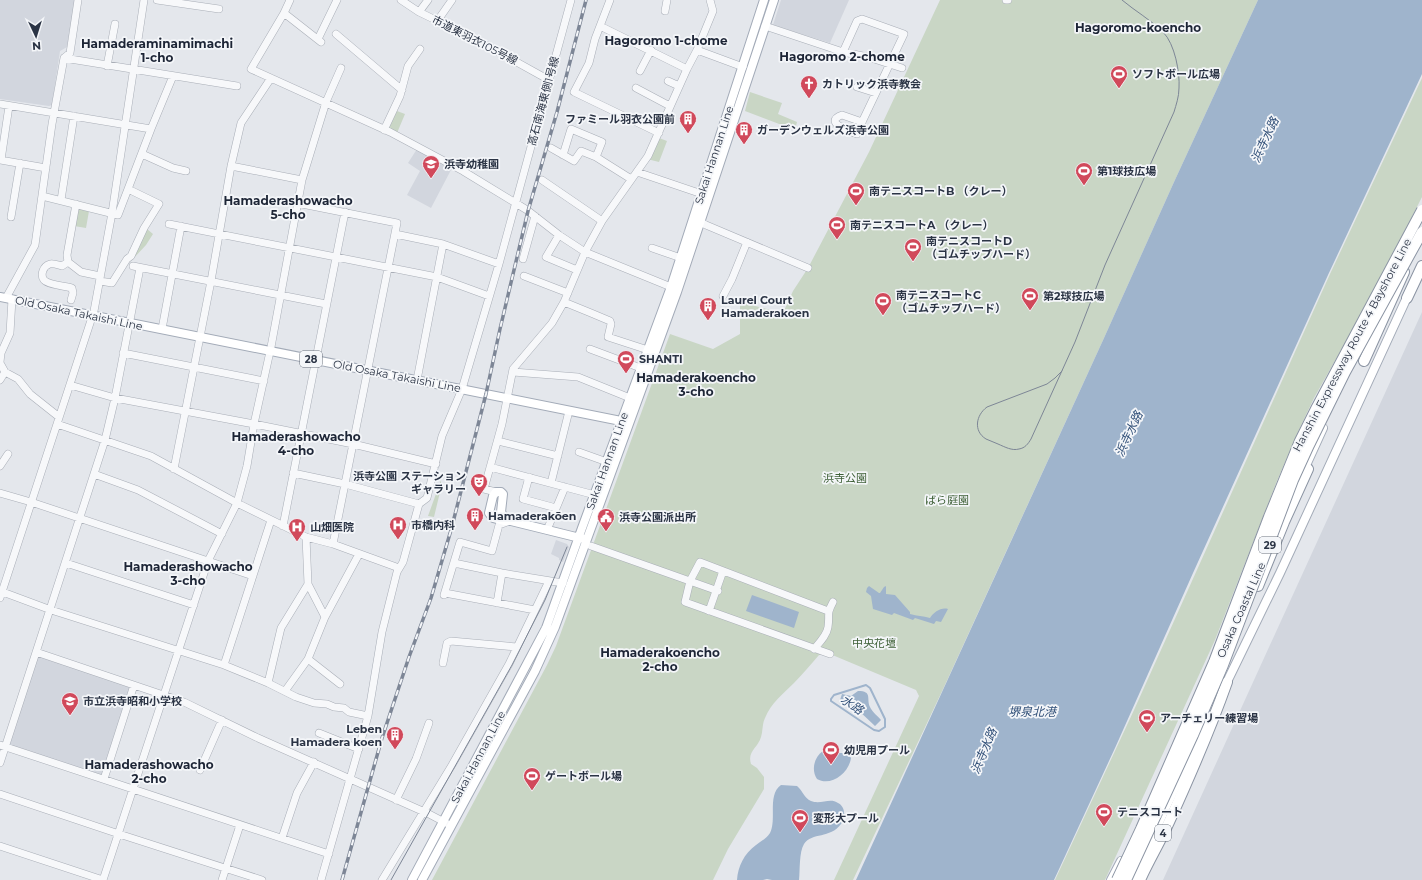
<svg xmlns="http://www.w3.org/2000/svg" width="1422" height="880" viewBox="0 0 1422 880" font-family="Montserrat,'Noto Sans JP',sans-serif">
	<rect width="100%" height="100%" fill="#e4e7ec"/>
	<path fill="#d2d6de" d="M 0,0 L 75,0 L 67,47 L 60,51 L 52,105 L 49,106 L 0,99 Z
		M 781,0 L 849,0 L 830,43 L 773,25 Z
		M 417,149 L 452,168 L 431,208 L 407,195 L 420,171 L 408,163 Z
		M 1422,312 L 1422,880 L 1163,880 L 1249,691 Z
		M 556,540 L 567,544 L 569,547 L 563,562 L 559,560 L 559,558 L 551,554 Z
		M 36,652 L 134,685 L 104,779 L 5,747 Z"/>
	<path fill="#c9d6c5" d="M 940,0 L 1258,0 L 1174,182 L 1104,338 L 944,687 L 853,880 L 834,880 L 919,696 L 916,690 L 830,654 L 819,655 C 811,664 803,674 794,683 C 783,694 771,703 765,718 C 762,724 763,731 761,737 C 758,748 747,751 751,764 L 757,768 L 764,777 L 764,789 L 728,849 L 713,880 L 432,880 L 547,665 L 556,646 L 670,334 L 713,349 L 740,334 L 740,302 L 783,313 L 793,291 L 808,268 L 869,152 Z
		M 1422,78 L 1422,197 L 1377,286 L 1314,398 L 1298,432 L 1277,481 L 1215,640 L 1105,880 L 1055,880 L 1134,710 L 1330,274 Z
		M 750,92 L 782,103 L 778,114 L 797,122 L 795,130 L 745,111 Z
		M 397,111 L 405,114 L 397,133 L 388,129 Z
		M 659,138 L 667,141 L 659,162 L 647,159 Z
		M 77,209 L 89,211 L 86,228 L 74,226 Z
		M 147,229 L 153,234 L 146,245 L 133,259 Z
		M 441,480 L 441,488 L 434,517 L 428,516 Z"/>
	<path fill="#9fb4cc" d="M 1258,0 L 1422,0 L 1422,74 L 1328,275 L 1193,573 L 1115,748 L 1054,880 L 856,880 L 1104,338 L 1174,182 Z
		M 869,586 L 879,593 L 880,593 L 884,587 L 886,586 L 886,594 L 895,595 L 910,612 L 910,614 C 917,616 923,616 930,618 C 934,612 941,607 948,609 L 941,622 L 936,621 L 934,624 L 915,618 L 913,620 L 894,613 L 892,615 L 873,609 L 871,596 L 866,592 L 867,588 Z
		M 752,595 L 799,612 L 794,628 L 746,611 Z
		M 858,691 C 873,691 866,699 870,707 C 872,712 878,716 881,720 L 875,726 L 857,709 L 839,703 L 842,694 L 851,696 Z
		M 823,751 L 829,751 L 837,753 L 847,753 L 851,758 C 849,773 831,787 817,779 C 811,770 814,757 823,751 Z
		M 781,785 L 797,786 C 803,791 804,798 811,801 C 821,805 830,797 838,803 C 842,805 844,809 844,813 C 845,817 843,821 841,824 C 830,839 812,832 804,844 C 799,852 800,870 799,880 L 772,880 L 767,879 L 763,880 L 737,880 C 738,866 744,854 756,845 C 761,841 766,839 770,833 C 777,819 767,795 781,785 Z"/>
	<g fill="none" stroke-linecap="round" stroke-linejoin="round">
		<path stroke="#9fb4cc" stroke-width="2" d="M 866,685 L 870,688 L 885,719 L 885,727 L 879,731 L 874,730 L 831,701 L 831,699 L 834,695 Z"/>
		<defs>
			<path id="minor" d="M 157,0 L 219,9
				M 290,0 L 284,13 L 251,69 L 390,132 L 463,171 L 527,210 L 559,235 L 585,252 L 671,287
				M 401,0 L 419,12 L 477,40 L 549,80
				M 610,0 L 595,39 L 589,63 L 574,92 L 659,133
				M 1006,0 L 1008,0
				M 665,11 L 667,0
				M 419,12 L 428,0
				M 284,13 L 321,42
				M 438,20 L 452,0
				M 600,26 L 687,69
				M 765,26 L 843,52 L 868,57 L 902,68
				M 336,34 L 402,90
				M 318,39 L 337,0
				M 697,50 L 743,67
				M 843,52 L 857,21 L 862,19 L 904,34 L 863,120 L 857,134 C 851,132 822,122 842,115 L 862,122
				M 64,58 L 237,86
				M 107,66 L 115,24
				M 640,71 L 651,50
				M 668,81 L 679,86
				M 857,87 L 876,93
				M 636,88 L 668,105 L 670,107
				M 0,104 L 151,129
				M 384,130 L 400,96 L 408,66 L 420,49
				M 551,148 L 574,161 L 581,151 L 596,157 L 631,179
				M 142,154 L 173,168 L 186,171
				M 563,155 L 571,129 L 602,142 L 596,157
				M 0,160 L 46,168
				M 1,160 L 9,106
				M 231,166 L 302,180
				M 637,172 L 702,194
				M 542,180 L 602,221
				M 42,196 L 118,215 L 151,129 L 173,76
				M 61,200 L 74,116
				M 297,203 L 397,223 L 333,544
				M 76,204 L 67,255 L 68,262 L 81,272 L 100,276
				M 11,217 L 20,163
				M 696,220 L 706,225 L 808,268
				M 169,224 L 437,277 L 489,296
				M 395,234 L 443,244 L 499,264
				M 559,235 L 546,257 L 577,270
				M 652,248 L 681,258
				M 523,259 L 535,216
				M 68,262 L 62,266 C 58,265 53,263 50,264 C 43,266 40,275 44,280 C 48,285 66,286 72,288 L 73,293 L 71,300
				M 133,266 L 326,304
				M 524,276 L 568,293
				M 100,281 L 112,283 L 127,259 L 131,256 L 144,228 L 159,204 L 128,189
				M 723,296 L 732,279 L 747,242
				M 6,298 L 35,245 L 52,124 L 64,58 L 70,53 L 78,0
				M 564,302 L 591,313
				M 591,313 L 610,321 L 611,324 L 608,337 L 648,350
				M 162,329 L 181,226
				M 590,349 L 646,370
				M 123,353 L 264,381
				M 0,362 L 1,353 L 10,333 L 12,299
				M 0,363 L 5,372 L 18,379 L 30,394 L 59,417
				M 513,372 L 578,377 L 630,398
				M 0,380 L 5,372
				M 417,380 L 443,244
				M 70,385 L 115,398 L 254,424 L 353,444 L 436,464
				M 57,424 L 151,456 L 237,503 L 306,537 L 333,544 L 399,568
				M 498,441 L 558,456
				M 579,452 L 607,462
				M 0,466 L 8,454
				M 490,467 L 595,495
				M 174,469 L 211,281 L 231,166 L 241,123 L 271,78
				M 293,473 L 345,484 L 419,504
				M 94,474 L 138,490 L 222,534
				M 529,477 L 523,499 L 556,508
				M 551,483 L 569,411
				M 496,492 L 484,489 L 502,424 L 513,369 L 552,323 L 564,302 L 585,252 L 602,221 L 648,156 L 687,69 L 697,50 L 713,11 L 710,0
				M 0,493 L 31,502 L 253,576
				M 283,526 L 345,212
				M 547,530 L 565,487
				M 591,546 L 718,591
				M 66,563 L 194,605
				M 454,563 L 502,573 L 563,583
				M 0,591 L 51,610 L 224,665 L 268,683 L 296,697 L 314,703 L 327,704 L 334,707 L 344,708 L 349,712 L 368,716
				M 445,593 L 535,610
				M 444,595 L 460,542 L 492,551 L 499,525 L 510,521
				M 0,598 L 94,311 L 112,213 L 144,0
				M 497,603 L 502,573
				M 709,611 L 723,571
				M 828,611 L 700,562 L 690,581 L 685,602 L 830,654
				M 325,617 L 359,554
				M 814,649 C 820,642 827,635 828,627 C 830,614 826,615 833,602
				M 36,652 L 184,702 L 258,738 L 429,814 L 448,824
				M 308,659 L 340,684
				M 443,663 L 447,643 L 451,641 L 517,647
				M 224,665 L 271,520
				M 268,683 L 281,628 L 308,584
				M 285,691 L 308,659 L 325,617 L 308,584 L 306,537
				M 319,733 L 359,749
				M 0,745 L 329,854
				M 0,763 L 105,440 L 115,398 L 140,268
				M 200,770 L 222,720
				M 104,779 L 134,685
				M 0,794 L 119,834 L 262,880
				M 396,800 L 416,759 L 429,723
				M 282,838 L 297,793 L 314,762
				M 0,846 L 103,880 L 208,561 L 237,503 L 247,466 L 254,424 L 271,347 L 302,180 L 326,102 L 341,68
				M 222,880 L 240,825
				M 321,880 L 368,716 L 382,632 L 397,572 L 403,562 L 419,504 L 427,498 L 442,436 L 462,389 L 499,264 L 571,0
				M 382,880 L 452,765 L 509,664 L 549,581"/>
			<path id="major" d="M 0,297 L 626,422
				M 1302,474 L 1323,428
				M 511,521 L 504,517 L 501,512 L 503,494 L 501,492 L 496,492 L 493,496 L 489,513 L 493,518 L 504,521 L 511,521 L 584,539
				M 1225,686 L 1280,573 L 1409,293
				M 412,880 L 546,628 L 582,528 L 671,287 L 764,0
				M 422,880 L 535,671 L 555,627 L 677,292 L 774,0
				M 1111,880 L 1121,861
				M 1133,880 L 1166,807 L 1207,722"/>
			<path id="highway" d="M 1407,298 L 1422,266
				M 1364,361 L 1404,272
				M 1258,586 L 1284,522 L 1308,469
				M 1140,880 C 1149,860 1160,842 1169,822 C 1190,776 1210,730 1227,682"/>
		</defs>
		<use href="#minor" stroke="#a9aeb7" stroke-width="8"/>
		<use href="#major" stroke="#a3abb8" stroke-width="10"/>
		<use href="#highway" stroke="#8b94a3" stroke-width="12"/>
		<use href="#minor" stroke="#f7f8fa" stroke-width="7"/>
		<use href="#major" stroke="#fff" stroke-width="8"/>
		<use href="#highway" stroke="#fff" stroke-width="10"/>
		<path stroke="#7d8696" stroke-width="1" d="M 1062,371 L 1055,378 L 1047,384 L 987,407 C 976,415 973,431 986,439 C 990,441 994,442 998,444 C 1005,447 1012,451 1019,449 C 1025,448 1028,444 1031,439 L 1075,342 L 1105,265 L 1174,112 C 1176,105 1179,97 1179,88 C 1180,73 1175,44 1163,32 C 1151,20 1135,11 1122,0
			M 391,880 L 512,665 L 545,600 L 567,547"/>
		<defs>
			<path id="rail" d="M 342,880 L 382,738 L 409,657 L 431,598 L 451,530 L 486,394 L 500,329 L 528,211 L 557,112 L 586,0"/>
		</defs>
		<use href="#rail" stroke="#7d8696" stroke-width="3.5"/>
		<use href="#rail" stroke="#f4f6f9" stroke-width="2" stroke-dasharray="6" stroke-linecap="butt"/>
		<defs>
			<path id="highway-bridge" d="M 1117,880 L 1141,829 L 1214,662 L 1269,517 L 1300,441 L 1317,407 L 1422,210
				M 1126,880 L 1193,735 L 1223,665 L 1293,480 L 1309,445 L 1345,372 L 1422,232"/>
		</defs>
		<use href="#highway-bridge" stroke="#8b94a3" stroke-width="12" stroke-linecap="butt"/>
		<use href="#highway-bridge" stroke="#fff" stroke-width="10"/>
	</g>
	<defs>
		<symbol id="stadium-pin" viewBox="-11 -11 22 30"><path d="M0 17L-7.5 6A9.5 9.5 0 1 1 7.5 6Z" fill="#d1495b" stroke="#f4f6f9"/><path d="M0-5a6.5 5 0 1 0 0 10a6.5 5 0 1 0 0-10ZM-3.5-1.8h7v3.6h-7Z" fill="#fff"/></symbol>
		<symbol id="church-pin" viewBox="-11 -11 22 30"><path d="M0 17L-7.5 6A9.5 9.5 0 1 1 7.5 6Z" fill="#d1495b" stroke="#f4f6f9"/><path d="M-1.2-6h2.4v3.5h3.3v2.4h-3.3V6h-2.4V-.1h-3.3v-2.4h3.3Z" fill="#fff"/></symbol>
		<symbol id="building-pin" viewBox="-11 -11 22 30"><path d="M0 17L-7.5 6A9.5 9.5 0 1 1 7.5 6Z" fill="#d1495b" stroke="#f4f6f9"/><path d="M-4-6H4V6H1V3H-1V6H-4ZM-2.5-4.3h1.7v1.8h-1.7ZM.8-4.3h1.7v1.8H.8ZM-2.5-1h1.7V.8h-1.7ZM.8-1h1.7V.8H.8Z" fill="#fff"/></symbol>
		<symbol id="school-pin" viewBox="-11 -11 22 30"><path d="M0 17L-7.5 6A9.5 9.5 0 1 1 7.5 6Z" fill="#d1495b" stroke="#f4f6f9"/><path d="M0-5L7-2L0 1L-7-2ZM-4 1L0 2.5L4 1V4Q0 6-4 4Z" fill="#fff"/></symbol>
		<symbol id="theatre-pin" viewBox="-11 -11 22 30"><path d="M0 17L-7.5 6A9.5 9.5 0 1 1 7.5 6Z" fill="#d1495b" stroke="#f4f6f9"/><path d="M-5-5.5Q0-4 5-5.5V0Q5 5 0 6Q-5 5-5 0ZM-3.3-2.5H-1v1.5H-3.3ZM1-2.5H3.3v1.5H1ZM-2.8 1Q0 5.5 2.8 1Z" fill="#fff"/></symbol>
		<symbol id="civic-pin" viewBox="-11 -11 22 30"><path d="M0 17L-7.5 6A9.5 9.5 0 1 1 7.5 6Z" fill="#d1495b" stroke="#f4f6f9"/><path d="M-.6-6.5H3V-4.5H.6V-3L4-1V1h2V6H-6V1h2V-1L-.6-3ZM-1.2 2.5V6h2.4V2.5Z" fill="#fff"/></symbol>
		<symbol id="hospital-pin" viewBox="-11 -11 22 30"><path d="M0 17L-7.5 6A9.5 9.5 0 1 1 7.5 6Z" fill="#d1495b" stroke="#f4f6f9"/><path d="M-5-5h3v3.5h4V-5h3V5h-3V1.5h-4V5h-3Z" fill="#fff"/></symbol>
	</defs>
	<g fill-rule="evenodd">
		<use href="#stadium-pin" x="1109" y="64" width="20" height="27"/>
		<use href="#church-pin" x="799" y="74" width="20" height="27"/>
		<use href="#building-pin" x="678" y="109" width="20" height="27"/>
		<use href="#building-pin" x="734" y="120" width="20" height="27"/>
		<use href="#school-pin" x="421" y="154" width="20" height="27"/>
		<use href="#stadium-pin" x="1074" y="161" width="20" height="27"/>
		<use href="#stadium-pin" x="846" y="181" width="20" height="27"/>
		<use href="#stadium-pin" x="827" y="215" width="20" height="27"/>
		<use href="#stadium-pin" x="903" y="237" width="20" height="27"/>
		<use href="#stadium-pin" x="1020" y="286" width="20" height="27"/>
		<use href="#stadium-pin" x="873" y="291" width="20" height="27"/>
		<use href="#building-pin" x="698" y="296" width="20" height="27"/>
		<use href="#stadium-pin" x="616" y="349" width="20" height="27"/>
		<use href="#theatre-pin" x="469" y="472" width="20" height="27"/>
		<use href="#building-pin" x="465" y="506" width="20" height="27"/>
		<use href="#civic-pin" x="596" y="507" width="20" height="27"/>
		<use href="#hospital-pin" x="388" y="515" width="20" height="27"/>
		<use href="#hospital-pin" x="287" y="517" width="20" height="27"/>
		<use href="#school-pin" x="60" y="691" width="20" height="27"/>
		<use href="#stadium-pin" x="1137" y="708" width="20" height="27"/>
		<use href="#building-pin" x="385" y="725" width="20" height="27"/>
		<use href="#stadium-pin" x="821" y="740" width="20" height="27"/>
		<use href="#stadium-pin" x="522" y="766" width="20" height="27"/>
		<use href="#stadium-pin" x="1094" y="802" width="20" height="27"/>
		<use href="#stadium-pin" x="790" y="808" width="20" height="27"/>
	</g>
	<g text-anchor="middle" stroke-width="3.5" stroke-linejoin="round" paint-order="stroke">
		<g fill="#f4f6f9" stroke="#676e7b" stroke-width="1">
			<rect x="300" y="351" width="22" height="16" rx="3"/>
			<rect x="1259" y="537" width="22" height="16" rx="3"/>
			<rect x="1155" y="825" width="16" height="16" rx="3"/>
		</g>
		<g font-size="10" font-weight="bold" fill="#2b3445">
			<text x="311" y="363">28</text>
			<text x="1270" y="549">29</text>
			<text x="1163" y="837">4</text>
		</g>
		<g font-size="11" fill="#2b3445" stroke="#f4f6f9">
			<text transform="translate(475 40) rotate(27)" y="4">市道東羽衣105号線</text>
			<text transform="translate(543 101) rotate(-75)" y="4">高石南海東側1号線</text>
			<text transform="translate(714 155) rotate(-72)" y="4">Sakai Hannan Line</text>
			<text transform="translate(79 313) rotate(12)" y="4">Old Osaka Takaishi Line</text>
			<text transform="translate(1352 345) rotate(-62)" y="4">Hanshin Expressway Route 4 Bayshore Line</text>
			<text transform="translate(397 376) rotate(11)" y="4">Old Osaka Takaishi Line</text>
			<text transform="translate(607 461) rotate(-70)" y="4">Sakai Hannan Line</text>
			<text transform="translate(1241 610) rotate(-66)" y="4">Osaka Coastal Line</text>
			<text transform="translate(478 757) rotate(-62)" y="4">Sakai Hannan Line</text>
		</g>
		<g font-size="11" font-weight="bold" fill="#2b3445" stroke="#f4f6f9" text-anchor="start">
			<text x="1132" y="78">ソフトボール広場</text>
			<text x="822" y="88">カトリック浜寺教会</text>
			<text x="675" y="123" text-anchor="end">ファミール羽衣公園前</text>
			<text x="757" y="134">ガーデンウェルズ浜寺公園</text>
			<text x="444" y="168">浜寺幼稚園</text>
			<text x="1097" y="175">第1球技広場</text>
			<text x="869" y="195">南テニスコートB （クレー）</text>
			<text x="850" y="229">南テニスコートA （クレー）</text>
			<text x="926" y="245">南テニスコートD<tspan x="926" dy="13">（ゴムチップハード）</tspan></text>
			<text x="896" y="299">南テニスコートC<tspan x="896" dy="13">（ゴムチップハード）</tspan></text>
			<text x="1043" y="300">第2球技広場</text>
			<text x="721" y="304">Laurel Court<tspan x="721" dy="13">Hamaderakoen</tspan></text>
			<text x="639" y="363">SHANTI</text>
			<text x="466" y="480" text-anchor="end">浜寺公園 ステーション<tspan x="466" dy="13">ギャラリー</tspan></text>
			<text x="488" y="520">Hamaderakōen</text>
			<text x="619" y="521">浜寺公園派出所</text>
			<text x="411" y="529">市橋内科</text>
			<text x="310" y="531">山畑医院</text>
			<text x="83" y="705">市立浜寺昭和小学校</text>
			<text x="1160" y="722">アーチェリー練習場</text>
			<text x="382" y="733" text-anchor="end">Leben<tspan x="382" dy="13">Hamadera koen</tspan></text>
			<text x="844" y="754">幼児用プール</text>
			<text x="545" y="780">ゲートボール場</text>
			<text x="1117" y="816">テニスコート</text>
			<text x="813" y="822">変形大プール</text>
		</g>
		<g font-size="11" fill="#3f6138" stroke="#f4f6f9">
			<text x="845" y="482">浜寺公園</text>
			<text x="947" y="504">ばら庭園</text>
			<text x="874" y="647">中央花壇</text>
		</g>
		<g font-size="12" font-weight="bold" fill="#1d2536" stroke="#f4f6f9">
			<text x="1138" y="32">Hagoromo-koencho</text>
			<text x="666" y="45">Hagoromo 1-chome</text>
			<text x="157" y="48">Hamaderaminamimachi<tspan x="157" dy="14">1-cho</tspan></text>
			<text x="842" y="61">Hagoromo 2-chome</text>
			<text x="288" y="205">Hamaderashowacho<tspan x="288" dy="14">5-cho</tspan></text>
			<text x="696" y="382">Hamaderakoencho<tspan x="696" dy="14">3-cho</tspan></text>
			<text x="296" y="441">Hamaderashowacho<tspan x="296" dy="14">4-cho</tspan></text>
			<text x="188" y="571">Hamaderashowacho<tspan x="188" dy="14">3-cho</tspan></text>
			<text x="660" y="657">Hamaderakoencho<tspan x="660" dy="14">2-cho</tspan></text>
			<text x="149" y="769">Hamaderashowacho<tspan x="149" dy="14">2-cho</tspan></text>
		</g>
		<g font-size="12" font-style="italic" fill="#34527a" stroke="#f4f6f9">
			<text transform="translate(1265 140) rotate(-65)" y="4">浜寺水路</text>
			<text transform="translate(1129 434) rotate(-65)" y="4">浜寺水路</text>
			<text transform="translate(852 705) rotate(34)" y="4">水路</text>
			<text x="1032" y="716">堺泉北港</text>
			<text transform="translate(984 751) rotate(-67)" y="4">浜寺水路</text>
		</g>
	</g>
	<g transform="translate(36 36) rotate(176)" stroke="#f4f6f9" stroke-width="3" paint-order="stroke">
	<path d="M0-3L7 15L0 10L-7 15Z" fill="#2b3445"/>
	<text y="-6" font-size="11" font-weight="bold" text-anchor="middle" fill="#2b3445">N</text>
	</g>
</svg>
